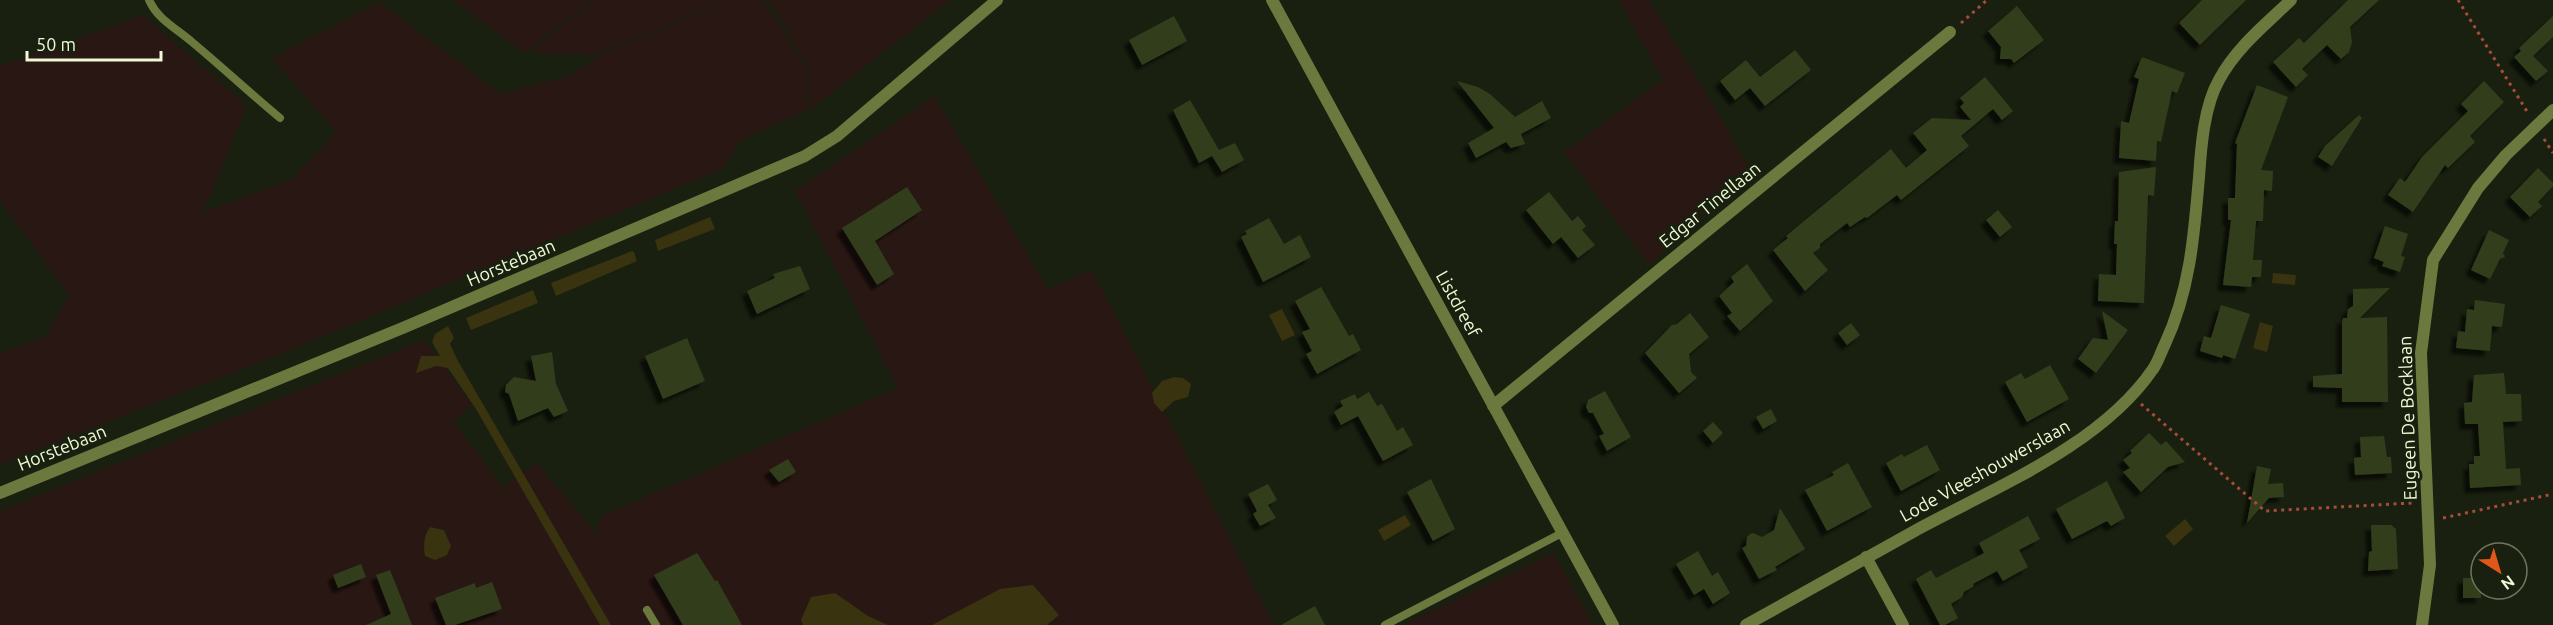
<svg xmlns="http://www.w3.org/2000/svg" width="2553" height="625" viewBox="0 0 2553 625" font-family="Ubuntu,sans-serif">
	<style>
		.green { fill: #291713 }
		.water { fill: #39330f }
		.building { fill: #313e1d; filter: url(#shadow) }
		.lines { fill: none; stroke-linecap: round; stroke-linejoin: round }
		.path { stroke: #a64c3b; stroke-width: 3; stroke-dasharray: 3 4.5; stroke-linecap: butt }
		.service { stroke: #6b793f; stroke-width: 8 }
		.minor { stroke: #6b793f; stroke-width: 12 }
		.tertiary { stroke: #6b793f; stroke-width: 12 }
		.labels { text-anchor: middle; stroke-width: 6; stroke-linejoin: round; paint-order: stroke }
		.street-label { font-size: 18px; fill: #edfad3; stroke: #19200f }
	</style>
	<defs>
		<filter id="shadow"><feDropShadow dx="-5.5" dy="5.5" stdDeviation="1.5" flood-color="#0009"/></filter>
	</defs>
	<rect width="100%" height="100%" fill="#19200f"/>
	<path class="green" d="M453,0H592L524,53Z
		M595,0H726L594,55L529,52Z
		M728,0H764L805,66L808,110L741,140L722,169L276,356L0,464V353L47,336L69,295L0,201V66L143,15L247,106L203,212L291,180L336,132L272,58L379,2L501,94L568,76L604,53Z
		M769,0H950L810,110L806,63Z
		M1619,0H1649L1721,118L1750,171L1649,264L1564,152L1663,80Z
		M934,96L1048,289L1092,270L1274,625H0V511L424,340L472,404L454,422L511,499L504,486L537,463L596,533L601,516L898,388L795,191Z
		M1554,553L1593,625H1402Z"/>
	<path class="water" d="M710,217L715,229L658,251L655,240Z
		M632,251L634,252L637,261L556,296L551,283Z
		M2273,273L2296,275L2295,285L2272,283Z
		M533,290L538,303L471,330L466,318Z
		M1282,309L1295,335L1282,341L1269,315Z
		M2260,322L2273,326L2267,352L2253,348Z
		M448,326L454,338L450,344L458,361L611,625H600L476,409L448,368L436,366L416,373L421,356H440L432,342L435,334Z
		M1174,377L1183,378L1191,384L1188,397L1174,401L1162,412L1154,403L1152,393L1162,381Z
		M1405,515L1411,525L1384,541L1378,530Z
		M2185,519L2193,529L2174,546L2165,536Z
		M430,527L444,530L451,546L447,555L435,560L425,556C423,546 424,535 430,527Z
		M1033,585L1059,615L1047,625H932L1000,589Z
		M835,593L868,616L888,625H803L801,620L811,597Z"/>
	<path class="building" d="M2202,0H2246L2200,45L2179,23Z
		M2348,0H2379L2350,27L2352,42L2349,52L2341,59L2327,45L2302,69L2308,75L2296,87L2273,62L2299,38L2304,43Z
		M2017,6L2044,40L2014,63L2011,59H2000L2001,47L1988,31Z
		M1174,16L1187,41L1142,65L1129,40Z
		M2553,16V37L2533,56L2548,71L2536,81L2514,57L2521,51L2519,48Z
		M1795,50L1811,70L1765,106L1750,88L1735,100L1720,81L1746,60L1760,77Z
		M2142,57L2185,73L2177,93L2172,91L2161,142L2157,141L2156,161L2119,158L2121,121L2129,123L2139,79L2134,77Z
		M1985,77L2013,111L2002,120L1993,109L1961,136L1969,146L1901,200L1897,195L1867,218L1865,217L1850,227L1847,223L1820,244V248L1813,253L1828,270L1805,291L1773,250L1788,238L1786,236L1891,149L1906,168L1927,150L1913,133L1932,118L1971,120L1960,107L1964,103L1960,98Z
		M1457,81L1478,87L1490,94L1515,117L1542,101L1551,118L1521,134L1525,144L1511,148L1506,142L1476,158L1468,143L1494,128Z
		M2484,81L2504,102L2470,136L2475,142L2448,168L2445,165L2413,212L2388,195L2400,178L2405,182L2422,157L2468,111L2461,104Z
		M2257,85L2288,97L2261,170L2273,171L2272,191L2264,190L2263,221H2256L2253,260H2262L2261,277H2252L2251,287L2223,285L2231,220H2228V198H2235L2237,144L2235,143Z
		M1190,100L1219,150L1235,143L1244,160L1222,172L1212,156L1199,163L1173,110Z
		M2359,115L2362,118L2332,166L2318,157L2325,146Z
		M2156,167L2154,196L2148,195L2144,303L2098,301L2099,274L2116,275L2117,244H2114L2115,221H2118L2119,172Z
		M2538,168L2553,183V186L2538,202L2542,206L2530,217L2510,197Z
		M907,187L922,210L875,241L894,274L877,285L842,228Z
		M1549,192L1572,221L1578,216L1586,226L1582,230L1595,245L1578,258L1561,237L1553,244L1526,210Z
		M1998,210L2012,227L2000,237L1986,220Z
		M1269,218L1284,244L1300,235L1311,257L1263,282L1241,237L1247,234L1245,231Z
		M2385,226L2408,234L2401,256L2405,257L2400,272L2382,266L2384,262L2374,258Z
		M2489,230L2509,240L2503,253L2505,257L2500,259L2490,279L2471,270Z
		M1747,264L1773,301L1740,331L1727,316L1732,313L1719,296L1734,282L1731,277Z
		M800,266L810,289L757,314L747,291L775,278L773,274Z
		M1321,287L1349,336L1353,334L1361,350L1317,374L1306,354L1312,351L1302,332L1310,329L1295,301Z
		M2390,288L2360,318L2387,317L2388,402H2342V388L2313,387V376L2342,374V323L2343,318H2347L2348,309L2353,306V289Z
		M2475,300L2505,304L2502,327L2492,326L2490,351L2456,348L2458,331L2465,332L2467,309L2474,310Z
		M2221,305L2250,314L2235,359L2223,355L2222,358L2200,351L2204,336L2211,338Z
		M2102,311L2128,330L2096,373L2078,359L2093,338L2108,340Z
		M1690,313L1709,337L1689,354L1691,372L1697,378L1679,393L1645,353L1672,325L1677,324Z
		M1851,323L1860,335L1847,345L1838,333Z
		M687,338L705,381L663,399L645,356Z
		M552,352L556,384L568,411L554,417L548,408L518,421L509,394L505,392L506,385L514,377L536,381L531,356Z
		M2050,365L2069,399L2027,422L2005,382L2021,373L2025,379Z
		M2504,373L2506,394H2521L2522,421L2503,422L2506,469L2520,468L2521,485L2470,488L2469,464H2474V456H2480L2478,424H2465L2464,403L2472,402L2474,375Z
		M1605,391L1631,437L1607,451L1599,436L1604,434L1593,413H1589L1586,407L1588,400Z
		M1369,392L1377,406L1382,404L1397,431L1403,427L1413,445L1383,461L1358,416L1341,425L1334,412L1343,406L1340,401L1355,394L1357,399Z
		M1771,409L1777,421L1763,429L1756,417Z
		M1713,422L1723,433L1713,443L1703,431Z
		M2149,433L2161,445L2166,441L2185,462L2168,467L2141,492L2123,472L2130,468L2123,460L2132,453L2130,451Z
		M2384,436L2387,457H2391L2392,473L2355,475L2354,458L2361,457L2360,437Z
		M1927,445L1940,470L1901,491L1886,463L1902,454L1904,457Z
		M788,459L796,472L779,482L769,470Z
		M1848,463L1872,507L1827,531L1805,490L1834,475L1832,472Z
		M2257,466L2271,469L2268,484L2283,483L2284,497L2269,498L2247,523Z
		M1431,479L1455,529L1433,541L1407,492Z
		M2107,481L2125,518L2111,526L2107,521L2072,539L2056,509Z
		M1268,484L1277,500L1268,505L1276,518L1260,526L1253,514L1257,511L1248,494Z
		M1780,508L1805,549L1775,567L1777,570L1759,579L1742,548L1746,546L1747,537L1750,534L1753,533L1762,537L1774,530Z
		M2028,516L2040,539L2019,550L2028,567L2003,581L1997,571L1973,584L1974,586L1964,592L1962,597L1951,604L1958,618L1945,625H1940L1916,579L1931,570L1936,578L1984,553L1979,543Z
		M2371,525H2391L2396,529L2398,569L2368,571L2369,552L2372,551Z
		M1698,551L1712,576L1718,572L1730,593L1713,604L1704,589L1694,595L1676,564Z
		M697,553L715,581L717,580L742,625H683L654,575Z
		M361,564L366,577L338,588L333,575Z
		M390,570L412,625H366L391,614L376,575Z
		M2463,578H2481V598H2463Z
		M492,582L502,609L455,625H446L435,598L475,583L476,588Z
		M1315,606L1325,625H1281Z"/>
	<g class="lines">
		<path class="path" d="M2458,0L2528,113
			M1961,23L1987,0
			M2544,139L2553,153
			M2141,404L2265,511L2412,503
			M2443,518L2553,494"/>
		<path class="service" d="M149,0C158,20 176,28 192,42C222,67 250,93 280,118
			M647,610L656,625
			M1385,625L1562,533"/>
		<path class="minor" d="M1272,0L1613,625
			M1493,406L1950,32
			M1866,557L1903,625
			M1746,625C1804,593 1862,560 1920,528C1998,486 2102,444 2153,369C2158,362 2161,352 2165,344C2190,290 2194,236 2199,177C2201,147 2204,106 2219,80C2236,48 2265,25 2291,0
			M2422,625L2430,565L2421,353L2433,260L2478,188L2506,155L2553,110"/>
		<path class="tertiary" d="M0,493L405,327L805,156L837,136L997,0"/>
	</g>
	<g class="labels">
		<g class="street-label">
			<text transform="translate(1710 205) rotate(-39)" y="6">Edgar Tinellaan</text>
			<text transform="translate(511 263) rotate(-23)" y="6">Horstebaan</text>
			<text transform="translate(1458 304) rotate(61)" y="6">Listdreef</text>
			<text transform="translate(2408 418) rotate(-92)" y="6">Eugeen De Bocklaan</text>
			<text transform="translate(62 448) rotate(-22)" y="6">Horstebaan</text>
			<text transform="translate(1985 471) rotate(-29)" y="6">Lode Vleeshouwerslaan</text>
		</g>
	</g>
	<g transform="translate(2499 571) rotate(143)"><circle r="28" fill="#19200f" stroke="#6e775d" stroke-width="1.5"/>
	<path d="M0-4.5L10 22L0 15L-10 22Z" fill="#e05819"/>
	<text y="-9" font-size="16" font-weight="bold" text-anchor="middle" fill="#edfad3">N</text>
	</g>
	<path d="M27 51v9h134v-9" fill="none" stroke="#edfad3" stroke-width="3"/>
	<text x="36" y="51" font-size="18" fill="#edfad3" stroke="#19200f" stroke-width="4.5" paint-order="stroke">50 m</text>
</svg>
